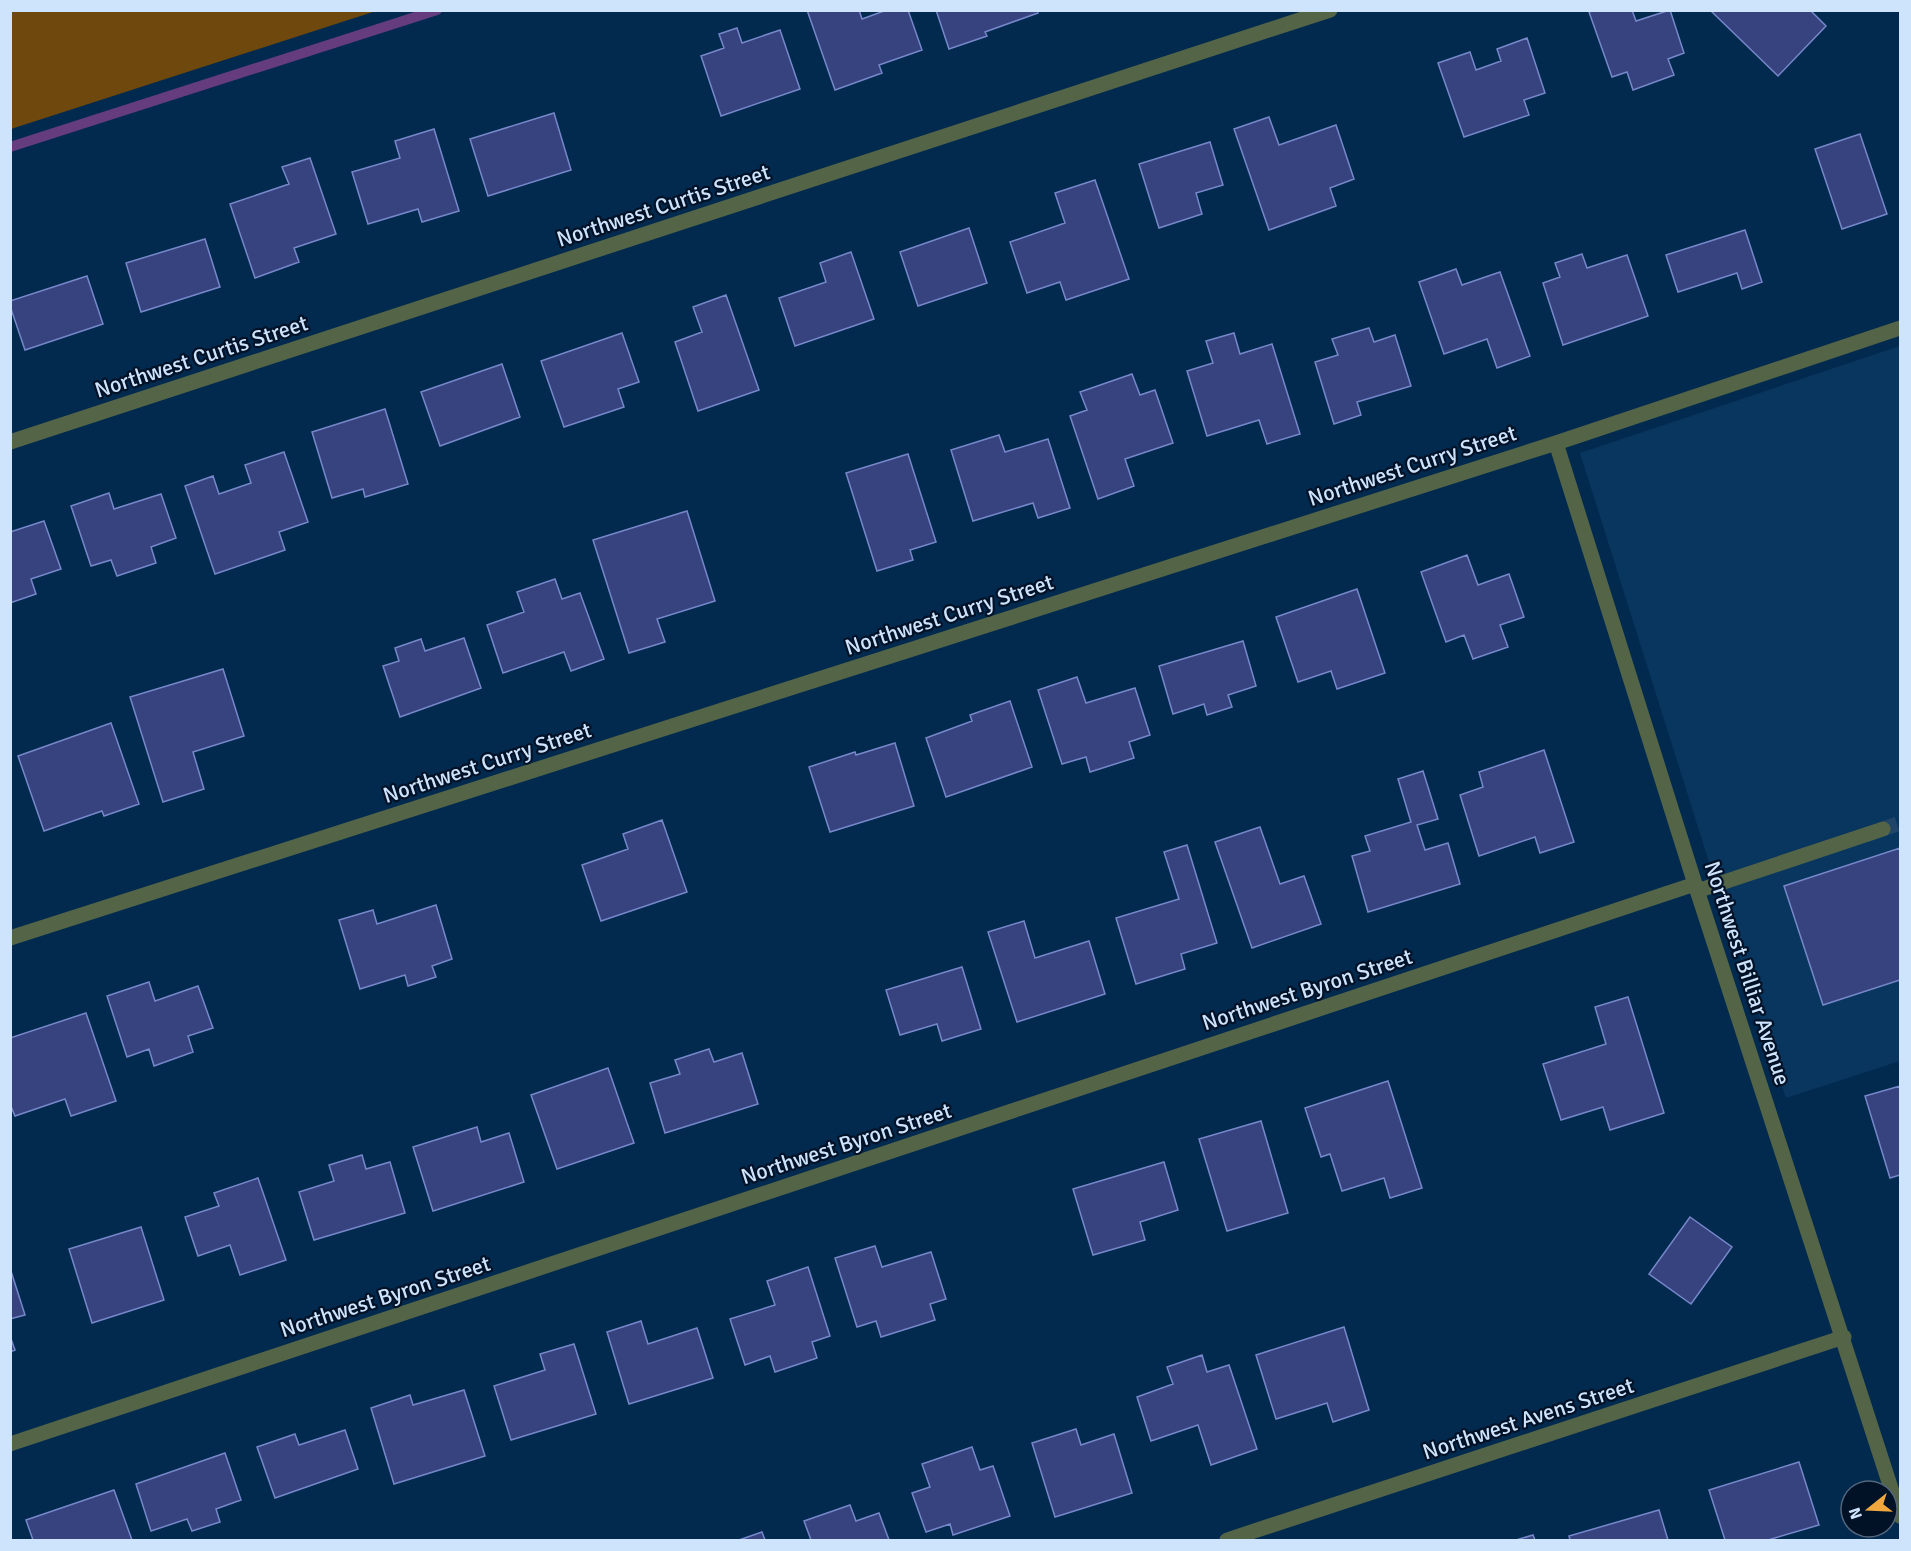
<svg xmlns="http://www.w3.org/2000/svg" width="1911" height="1551" viewBox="0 0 1911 1551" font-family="Signika,sans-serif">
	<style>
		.built { fill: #09365f }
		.green { fill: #6e480d }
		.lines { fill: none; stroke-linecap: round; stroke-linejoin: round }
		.stream { stroke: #653c7d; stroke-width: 10 }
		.building { fill: #36437f; stroke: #7788ca; stroke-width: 1.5 }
		.minor-tunnel { stroke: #214669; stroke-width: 15; stroke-dasharray: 15 8; stroke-linecap: butt }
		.minor { stroke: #546547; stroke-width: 15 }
		.labels { text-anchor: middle; stroke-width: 4.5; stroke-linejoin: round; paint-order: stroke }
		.street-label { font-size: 22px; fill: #cee3fc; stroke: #011227 }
	</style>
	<rect width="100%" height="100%" fill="#022a4f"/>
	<path class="built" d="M1900,346V1061L1786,1098L1714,878L1580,453Z"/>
	<path class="green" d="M11,10H376V11L11,129Z"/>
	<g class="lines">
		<path class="stream" d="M10,147L437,10"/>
	</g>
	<path class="building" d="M807,10H859L862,19L884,11L908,10L922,50L879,65L882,73L835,90Z
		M936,10H1037L1038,13L985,32L987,36L949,49Z
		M1595,10H1632L1636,21L1670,10L1684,53L1668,59L1674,75L1633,90L1627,72L1612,77L1589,12Z
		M1710,10H1810L1826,26L1778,76Z
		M737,28L742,43L780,30L800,89L721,116L701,56L724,48L719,34Z
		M1527,38L1545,93L1524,100L1529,115L1464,137L1438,63L1470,52L1476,70L1501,61L1497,49Z
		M554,113L571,170L488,196L470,139Z
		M1269,117L1279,145L1336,125L1354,179L1330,188L1336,206L1269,230L1234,129Z
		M434,129L459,211L422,222L418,209L368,224L352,172L400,158L395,141Z
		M1860,134L1887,214L1842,229L1815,149Z
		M1210,142L1223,185L1196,193L1202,214L1159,228L1139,164Z
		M310,158L336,234L294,248L299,262L255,278L230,204L289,184L282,167Z
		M1095,180L1129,279L1066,300L1060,282L1027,293L1010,242L1065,223L1055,193Z
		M969,228L987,283L918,306L900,252Z
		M1745,230L1762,282L1742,289L1737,273L1678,292L1666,255Z
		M205,239L220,287L141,312L126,263Z
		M851,252L874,319L795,346L779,298L826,282L820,263Z
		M1582,254L1587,268L1627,255L1648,316L1563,345L1543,283L1560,277L1555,263Z
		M1456,269L1462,285L1500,272L1530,356L1497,368L1487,339L1444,354L1419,282Z
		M87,276L103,324L25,350L10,306V301Z
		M726,295L759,390L698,411L675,342L702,332L693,307Z
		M1369,328L1374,342L1395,335L1411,386L1357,402L1361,415L1334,424L1315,362L1338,355L1332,339Z
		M622,333L639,382L618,389L624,407L564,427L541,361Z
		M1234,333L1240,354L1272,344L1300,434L1267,444L1259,420L1207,436L1187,371L1213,363L1206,341Z
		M502,364L520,417L440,446L421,392Z
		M1132,374L1140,395L1155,390L1173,443L1125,459L1134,486L1098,499L1070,416L1087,410L1080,392Z
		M385,409L408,484L365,497L363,489L332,498L312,432Z
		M999,435L1005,452L1048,439L1070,508L1038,518L1033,503L973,521L951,450Z
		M284,452L308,522L279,532L285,550L215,574L185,486L213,476L219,494L251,483L245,465Z
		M908,454L936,542L910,550L913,560L877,571L846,473Z
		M109,493L114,509L161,494L176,538L151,547L156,563L117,576L111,560L91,566L71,506Z
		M687,511L715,601L657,619L665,642L629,653L593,540Z
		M44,521L61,569L31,579L36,594L10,603V532Z
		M1467,555L1478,585L1509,574L1524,617L1500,625L1508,647L1473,659L1464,635L1446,642L1421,572Z
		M555,579L562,599L580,593L604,659L571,671L564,652L503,673L487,625L524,612L517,592Z
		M1357,589L1385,673L1337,689L1331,671L1298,682L1276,617Z
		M464,638L481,688L400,717L383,666L399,661L395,648L421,639L425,651Z
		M1243,641L1256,686L1228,695L1232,707L1207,715L1204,704L1173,714L1159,666Z
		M223,669L244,736L193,752L204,789L163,802L130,697Z
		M1077,677L1086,703L1135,688L1150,735L1129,742L1134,758L1090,772L1086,757L1062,764L1038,690Z
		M1010,701L1032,767L946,797L926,738L972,721L970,715Z
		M111,723L139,804L104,816L102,811L44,831L18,756Z
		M895,743L914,806L830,832L809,767L855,752L856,755Z
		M1544,750L1574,842L1540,853L1535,837L1479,856L1460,795L1483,787L1479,772Z
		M1423,771L1438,819L1417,825L1425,850L1448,843L1460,884L1368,912L1352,856L1370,851L1365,836L1411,822L1398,779Z
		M662,820L687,892L601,921L582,865L628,849L623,834Z
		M1260,827L1280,884L1304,876L1321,924L1252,948L1215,842Z
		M1187,845L1217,943L1181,954L1185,969L1136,984L1116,918L1179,899L1164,852Z
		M1900,848V980L1823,1005L1784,886Z
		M436,905L452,959L432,966L436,977L408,986L405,975L360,989L339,920L373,910L377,924Z
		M1024,921L1035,958L1089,941L1105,994L1017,1022L988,932Z
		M962,967L981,1029L942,1041L937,1024L900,1035L886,990Z
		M149,982L155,1001L198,986L213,1028L188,1036L193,1052L154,1066L149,1049L127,1057L107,996Z
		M1628,997L1664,1113L1610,1130L1603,1107L1561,1120L1543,1064L1606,1044L1595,1007Z
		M86,1013L116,1101L71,1116L65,1099L15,1116L10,1104V1038Z
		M709,1049L714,1062L742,1053L758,1104L665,1133L650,1083L680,1074L675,1060Z
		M608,1068L634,1143L557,1169L531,1095Z
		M1388,1081L1422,1188L1390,1198L1384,1178L1342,1191L1330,1154L1321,1157L1305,1108Z
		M1900,1086V1175L1890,1178L1865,1096Z
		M1261,1121L1288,1213L1227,1231L1199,1139Z
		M477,1127L481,1142L509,1133L524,1182L433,1211L413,1147Z
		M362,1155L366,1169L390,1162L405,1213L314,1240L299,1192L334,1181L329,1165Z
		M1164,1162L1178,1210L1140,1222L1145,1240L1093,1255L1073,1189Z
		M258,1178L286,1260L240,1275L230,1245L198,1256L185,1217L219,1206L214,1193Z
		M1690,1217L1732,1247L1691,1304L1649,1274Z
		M141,1227L164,1300L92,1323L69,1249Z
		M875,1246L882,1267L931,1252L946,1299L930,1304L935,1320L881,1337L876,1321L857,1327L835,1258Z
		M808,1267L830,1336L812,1342L817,1358L775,1372L770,1356L745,1365L730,1319L775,1305L767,1281Z
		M10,1268L25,1315L10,1319Z
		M641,1321L648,1344L697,1328L713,1378L629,1404L607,1332Z
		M1344,1327L1369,1410L1333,1422L1327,1403L1276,1419L1256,1355Z
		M10,1336L15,1350L10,1352Z
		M574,1344L596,1414L511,1440L494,1386L545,1370L540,1354Z
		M1202,1355L1207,1372L1229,1365L1257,1449L1211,1465L1198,1425L1151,1441L1137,1397L1173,1384L1167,1367Z
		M464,1390L485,1456L394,1484L371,1408L410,1395L413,1405Z
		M1076,1429L1081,1445L1114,1434L1132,1493L1055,1517L1032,1443Z
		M345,1430L358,1469L275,1498L257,1447L295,1434L299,1445Z
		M972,1447L980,1470L993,1466L1010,1516L953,1535L950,1524L926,1532L912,1493L930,1487L922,1464Z
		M225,1453L241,1500L216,1509L220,1522L192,1531L187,1519L151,1531L136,1484Z
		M1799,1462L1819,1525L1768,1540H1725L1709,1490Z
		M114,1490L132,1540H33L26,1520Z
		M850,1505L856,1521L879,1513L889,1540H811L804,1521Z
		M1659,1510L1668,1540H1570L1569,1536Z
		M762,1532L765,1540H739Z
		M1533,1535L1535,1540H1516Z"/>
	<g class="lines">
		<path class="minor-tunnel" d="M1883,829L1900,823"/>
		<path class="minor" d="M10,442L1330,10
			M1556,443L1695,884L1900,1516
			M1697,891L1883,829
			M10,938L1556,443L1900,328
			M10,1444L1695,884
			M1227,1540L1844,1337"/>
	</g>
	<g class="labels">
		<g class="street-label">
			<text transform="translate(663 205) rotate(-18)" y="8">Northwest Curtis Street</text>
			<text transform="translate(201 356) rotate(-18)" y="8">Northwest Curtis Street</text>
			<text transform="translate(1412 465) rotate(-18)" y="8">Northwest Curry Street</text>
			<text transform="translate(949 614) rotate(-18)" y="8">Northwest Curry Street</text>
			<text transform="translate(487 762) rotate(-18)" y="8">Northwest Curry Street</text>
			<text transform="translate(1748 973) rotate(72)" y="8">Northwest Billiar Avenue</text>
			<text transform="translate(1307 989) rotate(-18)" y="8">Northwest Byron Street</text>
			<text transform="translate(846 1143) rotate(-18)" y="8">Northwest Byron Street</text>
			<text transform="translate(385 1296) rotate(-18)" y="8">Northwest Byron Street</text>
			<text transform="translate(1528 1418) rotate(-18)" y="8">Northwest Avens Street</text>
		</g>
	</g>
	<rect width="1911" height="1551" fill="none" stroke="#cee3fc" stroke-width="24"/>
	<g transform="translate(1869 1509) rotate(252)"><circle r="28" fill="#011227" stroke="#53667c" stroke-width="1.5"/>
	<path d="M0-4.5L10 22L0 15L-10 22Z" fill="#efa73e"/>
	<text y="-9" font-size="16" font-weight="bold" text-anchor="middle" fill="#cee3fc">N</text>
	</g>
</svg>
